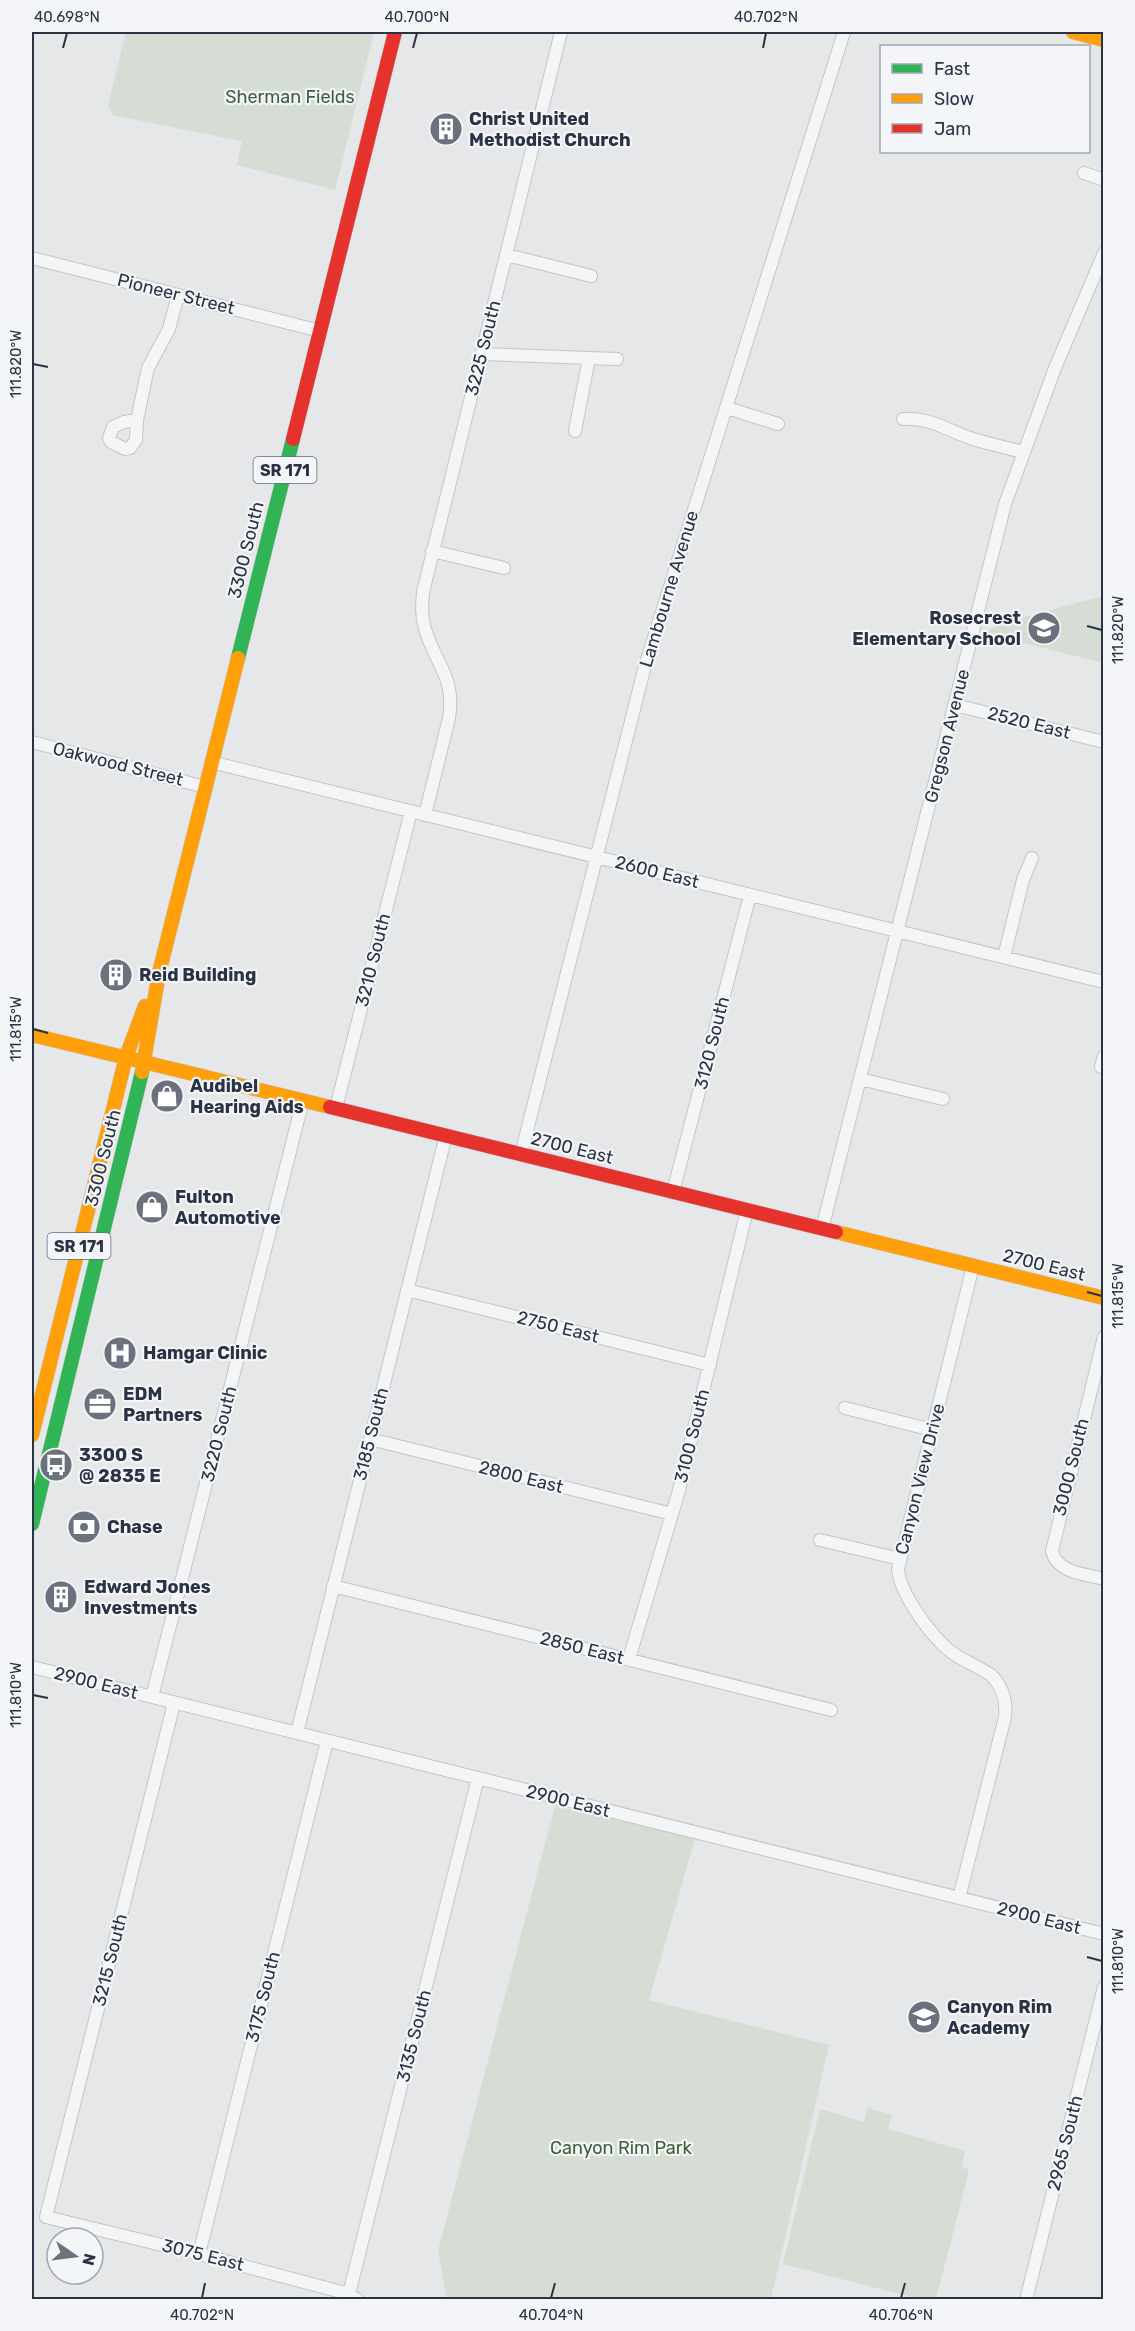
<svg xmlns="http://www.w3.org/2000/svg" width="1135" height="2331" viewBox="0 0 1135 2331" font-family="Rubik,sans-serif">
	<style>
		.green { fill: #d5ddd5 }
		.lines { fill: none; stroke-linecap: round; stroke-linejoin: round }
		.street-casing { stroke: #c3c5c7; stroke-width: 14 }
		.fast-casing { stroke: #c3c5c7; stroke-width: 15 }
		.slow-casing { stroke: #c3c5c7; stroke-width: 15 }
		.jam-casing { stroke: #c3c5c7; stroke-width: 15 }
		.street { stroke: #f4f5f6; stroke-width: 12 }
		.fast { stroke: #30b455; stroke-width: 14 }
		.slow { stroke: #ff9f0a; stroke-width: 14 }
		.jam { stroke: #e5322d; stroke-width: 14 }
		.ticks { fill: none; stroke: #2a3344; stroke-width: 2 }
		.labels { text-anchor: middle; stroke-width: 4.5; stroke-linejoin: round; paint-order: stroke }
		.shield { fill: #f3f5f8; stroke: #666d7a; stroke-width: 1.5 }
		.shield-label { font-size: 16px; font-weight: bold; fill: #2a3344 }
		.park-label { font-size: 18px; fill: #3d6037; stroke: #f3f5f8 }
		.poi-label { font-size: 18px; font-weight: bold; fill: #2a3344; stroke: #f3f5f8; text-anchor: start }
		.street-label { font-size: 18px; fill: #2a3344; stroke: #f3f5f8 }
		.neatline { fill: none; stroke: #2a3344; stroke-width: 2 }
		.ticks-label { font-size: 15px; text-anchor: middle; fill: #2a3344 }
	</style>
	<rect width="100%" height="100%" fill="#e5e7e9"/>
	<path class="green" d="M126,32H374L335,190L237,165L242,141L113,115L108,105Z
		M1103,596V663L985,633L986,629L989,630L1003,623Z
		M555,1806L695,1838L649,2000L829,2045L771,2299H447L438,2251Z
		M868,2108L892,2115L888,2129L965,2151L961,2168L968,2169V2175L936,2299H919L783,2264L820,2109L864,2122Z"/>
	<g class="lines">
		<defs>
			<path id="street" d="M1084,173L1104,180
				M507,255L591,276
				M32,258L320,331
				M481,354L617,359
				M727,408L778,424
				M903,419C930,417 949,431 973,439C990,444 1007,448 1023,452
				M137,420L124,422L113,427L109,438L111,442L125,449L130,448L136,440L137,420L148,368L169,329L178,295
				M575,431L589,358
				M432,551L504,568
				M955,705L1104,742
				M32,742L205,787
				M211,762L1104,982
				M425,815L449,718C456,678 435,663 425,629C421,616 422,604 423,592L561,32
				M1004,957L1023,880L1032,858
				M1101,1067L1104,1056
				M860,1079L943,1099
				M336,1108L411,811
				M521,1154L645,666L844,32
				M673,1192L750,895
				M822,1229L1005,504L1055,368L1104,253
				M407,1290L710,1365
				M1104,1337L1052,1551C1057,1573 1085,1574 1104,1579
				M845,1408L932,1430
				M370,1439L672,1514
				M820,1540L900,1559
				M333,1586L831,1710
				M629,1659L678,1494L747,1210
				M32,1667L1104,1934
				M152,1697L303,1100
				M174,1703L46,2217L199,2254L349,2294L358,2300
				M297,1733L446,1135
				M959,1898L1005,1717C1007,1700 1003,1687 991,1675C979,1667 966,1662 954,1654C934,1640 900,1595 898,1569L973,1266
				M199,2254L327,1741
				M349,2294L478,1778
				M1026,2300L1104,1987"/>
			<path id="fast" d="M238,658L293,439
				M32,1524L142,1072"/>
			<path id="slow" d="M1073,32L1104,40
				M32,1035L330,1107
				M142,1072L159,973L238,658
				M836,1232L1104,1298
				M32,1435L126,1057L145,1006"/>
			<path id="jam" d="M293,439L395,32
				M330,1107L836,1232"/>
		</defs>
		<use href="#street" class="street-casing"/>
		<use href="#fast" class="fast-casing"/>
		<use href="#slow" class="slow-casing"/>
		<use href="#jam" class="jam-casing"/>
		<use href="#street" class="street"/>
		<use href="#fast" class="fast"/>
		<use href="#slow" class="slow"/>
		<use href="#jam" class="jam"/>
	</g>
	<path class="ticks" d="M63,48L67,33M413,48L417,33M763,48L766,33M33,364L48,367M1087,626L1102,630M33,1029L48,1033M1087,1292L1102,1296M33,1695L48,1698M1087,1957L1102,1961M202,2298L205,2283M551,2298L555,2283M901,2298L905,2283"/>
	<defs>
		<symbol id="building-disc" viewBox="-11 -11 22 22"><circle r="9.5" fill="#6b727e" stroke="#f3f5f8"/><path d="M-4-6H4V6H1V3H-1V6H-4ZM-2.5-4.3h1.7v1.8h-1.7ZM.8-4.3h1.7v1.8H.8ZM-2.5-1h1.7V.8h-1.7ZM.8-1h1.7V.8H.8Z" fill="#fff"/></symbol>
		<symbol id="school-disc" viewBox="-11 -11 22 22"><circle r="9.5" fill="#6b727e" stroke="#f3f5f8"/><path d="M0-5L7-2L0 1L-7-2ZM-4 1L0 2.5L4 1V4Q0 6-4 4Z" fill="#fff"/></symbol>
		<symbol id="shop-disc" viewBox="-11 -11 22 22"><circle r="9.5" fill="#6b727e" stroke="#f3f5f8"/><path d="M-5-2.5h2.3a2.7 3.5 0 0 1 5.4 0H5L5.5 6h-11ZM-1.5-2.5h3a1.5 2.3 0 0 0-3 0Z" fill="#fff"/></symbol>
		<symbol id="hospital-disc" viewBox="-11 -11 22 22"><circle r="9.5" fill="#6b727e" stroke="#f3f5f8"/><path d="M-5-5h3v3.5h4V-5h3V5h-3V1.5h-4V5h-3Z" fill="#fff"/></symbol>
		<symbol id="office-disc" viewBox="-11 -11 22 22"><circle r="9.5" fill="#6b727e" stroke="#f3f5f8"/><path d="M-6-3h4V-5.5h4V-3h4V5H-6ZM-1-4.5V-3h2v-1.5ZM-6 0V1H6V0Z" fill="#fff"/></symbol>
		<symbol id="bus-disc" viewBox="-11 -11 22 22"><circle r="9.5" fill="#6b727e" stroke="#f3f5f8"/><path d="M-5-6H5V4H4V6H2V4H-2V6H-4V4H-5ZM-3.5-4V0h7V-4ZM-3.5 1.2v1.5H-2V1.2ZM2 1.2v1.5H3.5V1.2Z" fill="#fff"/></symbol>
		<symbol id="bank-disc" viewBox="-11 -11 22 22"><circle r="9.5" fill="#6b727e" stroke="#f3f5f8"/><path d="M-6-4H6V4H-6ZM0-2.3a2.3 2.3 0 1 0 0 4.6a2.3 2.3 0 1 0 0-4.6Z" fill="#fff"/></symbol>
	</defs>
	<g fill-rule="evenodd">
		<use href="#building-disc" x="427" y="110" width="38" height="38"/>
		<use href="#school-disc" x="1025" y="609" width="38" height="38"/>
		<use href="#building-disc" x="97" y="956" width="38" height="38"/>
		<use href="#shop-disc" x="148" y="1077" width="38" height="38"/>
		<use href="#shop-disc" x="133" y="1188" width="38" height="38"/>
		<use href="#hospital-disc" x="101" y="1334" width="38" height="38"/>
		<use href="#office-disc" x="81" y="1385" width="38" height="38"/>
		<use href="#bus-disc" x="37" y="1446" width="38" height="38"/>
		<use href="#bank-disc" x="65" y="1508" width="38" height="38"/>
		<use href="#building-disc" x="42" y="1578" width="38" height="38"/>
		<use href="#school-disc" x="905" y="1998" width="38" height="38"/>
	</g>
	<g class="labels">
		<g class="shield">
			<rect x="253.5" y="457" width="63" height="26" rx="4.5"/>
			<rect x="47.5" y="1233" width="63" height="26" rx="4.5"/>
		</g>
		<g class="shield-label">
			<text x="285" y="476">SR 171</text>
			<text x="79" y="1252">SR 171</text>
		</g>
		<g class="park-label">
			<text x="290" y="103">Sherman Fields</text>
			<text x="621" y="2154">Canyon Rim Park</text>
		</g>
		<g class="poi-label">
			<text x="469" y="125">Christ United<tspan x="469" dy="21">Methodist Church</tspan></text>
			<text x="1021" y="624" text-anchor="end">Rosecrest<tspan x="1021" dy="21">Elementary School</tspan></text>
			<text x="139" y="981">Reid Building</text>
			<text x="190" y="1092">Audibel<tspan x="190" dy="21">Hearing Aids</tspan></text>
			<text x="175" y="1203">Fulton<tspan x="175" dy="21">Automotive</tspan></text>
			<text x="143" y="1359">Hamgar Clinic</text>
			<text x="123" y="1400">EDM<tspan x="123" dy="21">Partners</tspan></text>
			<text x="79" y="1461">3300 S<tspan x="79" dy="21">@ 2835 E</tspan></text>
			<text x="107" y="1533">Chase</text>
			<text x="84" y="1593">Edward Jones<tspan x="84" dy="21">Investments</tspan></text>
			<text x="947" y="2013">Canyon Rim<tspan x="947" dy="21">Academy</tspan></text>
		</g>
		<g class="street-label">
			<text transform="translate(176 294) rotate(14)" y="6">Pioneer Street</text>
			<text transform="translate(483 348) rotate(-76)" y="6">3225 South</text>
			<text transform="translate(246 550) rotate(-76)" y="6">3300 South</text>
			<text transform="translate(669 589) rotate(-73)" y="6">Lambourne Avenue</text>
			<text transform="translate(1029 723) rotate(14)" y="6">2520 East</text>
			<text transform="translate(947 736) rotate(-76)" y="6">Gregson Avenue</text>
			<text transform="translate(118 764) rotate(14)" y="6">Oakwood Street</text>
			<text transform="translate(657 872) rotate(14)" y="6">2600 East</text>
			<text transform="translate(373 960) rotate(-76)" y="6">3210 South</text>
			<text transform="translate(712 1043) rotate(-76)" y="6">3120 South</text>
			<text transform="translate(572 1148) rotate(14)" y="6">2700 East</text>
			<text transform="translate(103 1158) rotate(-76)" y="6">3300 South</text>
			<text transform="translate(1044 1265) rotate(14)" y="6">2700 East</text>
			<text transform="translate(558 1327) rotate(14)" y="6">2750 East</text>
			<text transform="translate(219 1434) rotate(-76)" y="6">3220 South</text>
			<text transform="translate(371 1434) rotate(-76)" y="6">3185 South</text>
			<text transform="translate(692 1436) rotate(-76)" y="6">3100 South</text>
			<text transform="translate(1071 1467) rotate(-76)" y="6">3000 South</text>
			<text transform="translate(521 1477) rotate(14)" y="6">2800 East</text>
			<text transform="translate(920 1479) rotate(-76)" y="6">Canyon View Drive</text>
			<text transform="translate(582 1648) rotate(14)" y="6">2850 East</text>
			<text transform="translate(96 1683) rotate(14)" y="6">2900 East</text>
			<text transform="translate(568 1801) rotate(14)" y="6">2900 East</text>
			<text transform="translate(1039 1918) rotate(14)" y="6">2900 East</text>
			<text transform="translate(110 1960) rotate(-76)" y="6">3215 South</text>
			<text transform="translate(263 1997) rotate(-76)" y="6">3175 South</text>
			<text transform="translate(414 2036) rotate(-76)" y="6">3135 South</text>
			<text transform="translate(1065 2143) rotate(-76)" y="6">2965 South</text>
			<text transform="translate(203 2255) rotate(14)" y="6">3075 East</text>
		</g>
	</g>
	<rect width="1135" height="2331" fill="none" stroke="#f3f5f8" stroke-width="66"/>
	<rect x="880" y="45" width="210" height="108" fill="#f3f5f8" stroke="#a3a7b0" stroke-width="1.5"/>
	<rect x="892" y="64" width="30" height="9" fill="#30b455" stroke="#a3a7b0" stroke-width="1.5"/>
	<text x="934" y="75" font-size="18" fill="#2a3344">Fast</text>
	<rect x="892" y="94" width="30" height="9" fill="#ff9f0a" stroke="#a3a7b0" stroke-width="1.5"/>
	<text x="934" y="105" font-size="18" fill="#2a3344">Slow</text>
	<rect x="892" y="124" width="30" height="9" fill="#e5322d" stroke="#a3a7b0" stroke-width="1.5"/>
	<text x="934" y="135" font-size="18" fill="#2a3344">Jam</text>
	<g transform="translate(75 2256) rotate(104)"><circle r="28" fill="#f3f5f8" stroke="#a3a7b0" stroke-width="1.5"/>
	<path d="M0-4.5L10 22L0 15L-10 22Z" fill="#6b727e"/>
	<text y="-9" font-size="16" font-weight="bold" text-anchor="middle" fill="#2a3344">N</text>
	</g>
	<rect x="33" y="33" width="1069" height="2265" class="neatline"/>
	<g class="ticks-label">
		<text x="67" y="22">40.698°N</text>
		<text x="417" y="22">40.700°N</text>
		<text x="766" y="22">40.702°N</text>
		<text transform="translate(16 364) rotate(-90)" y="5">111.820°W</text>
		<text transform="translate(1118 630) rotate(-90)" y="5">111.820°W</text>
		<text transform="translate(16 1029) rotate(-90)" y="5">111.815°W</text>
		<text transform="translate(1118 1296) rotate(-90)" y="5">111.815°W</text>
		<text transform="translate(16 1695) rotate(-90)" y="5">111.810°W</text>
		<text transform="translate(1118 1961) rotate(-90)" y="5">111.810°W</text>
		<text x="202" y="2320">40.702°N</text>
		<text x="551" y="2320">40.704°N</text>
		<text x="901" y="2320">40.706°N</text>
	</g>
</svg>
